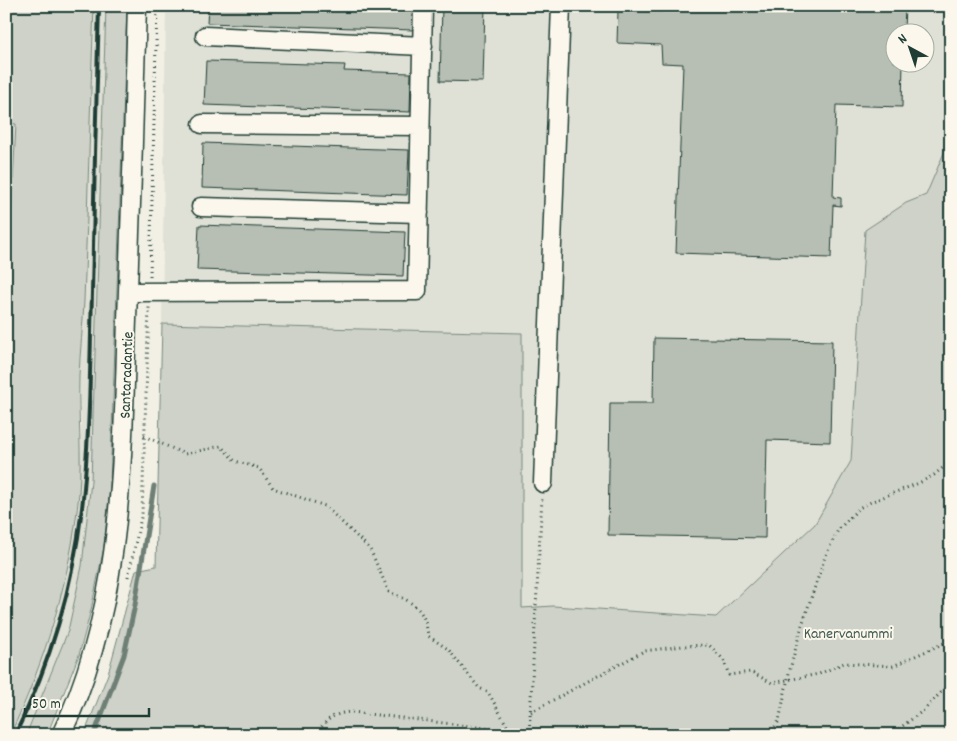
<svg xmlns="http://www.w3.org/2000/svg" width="957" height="741" viewBox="0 0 957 741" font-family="Dekko,sans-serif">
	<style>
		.built { fill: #e0e1d6; fill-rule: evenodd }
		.green { fill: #cfd2c8; stroke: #77887e }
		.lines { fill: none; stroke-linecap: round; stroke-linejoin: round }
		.stream { stroke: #6e7f75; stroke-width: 5 }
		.building { fill: #b7beb3; stroke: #1f3d34 }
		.minor-casing { stroke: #1f3d34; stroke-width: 21 }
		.path { stroke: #1f3d34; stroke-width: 3; stroke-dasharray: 1 4; stroke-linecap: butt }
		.minor { stroke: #fbf7ec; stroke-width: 18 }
		.rail { stroke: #1f3d34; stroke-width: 4 }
		.labels { text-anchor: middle; stroke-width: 4; stroke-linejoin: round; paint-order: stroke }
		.street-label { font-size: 16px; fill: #1f3d34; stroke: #fbf7ec }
		.park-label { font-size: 16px; fill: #425b52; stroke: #fbf7ec }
	</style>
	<rect width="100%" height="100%" fill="#f2f0e5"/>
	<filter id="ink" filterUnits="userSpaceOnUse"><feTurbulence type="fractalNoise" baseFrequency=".02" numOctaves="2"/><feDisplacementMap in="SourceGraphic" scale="10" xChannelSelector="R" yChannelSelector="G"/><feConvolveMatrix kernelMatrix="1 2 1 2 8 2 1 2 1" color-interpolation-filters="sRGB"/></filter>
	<g filter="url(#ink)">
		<path class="built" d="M94,6H106L91,481L82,566L68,631L29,727L26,735H10L26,700L54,623L71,549L79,492L81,427L79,377L84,301Z
			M166,6H951V122L946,148L926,195L906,203L865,230L851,461L815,524L716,617L553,606L522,608V333L162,324ZM894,32H924V62H894Z
			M6,123H26L6,380Z"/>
		<path class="green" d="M6,6H94C90,104 88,203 84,301C83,326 80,351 79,376C78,415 82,454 79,493C71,577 46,659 10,735H6V316L16,124L6,123Z
			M106,6H127L110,486L104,547L91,610L79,655L47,735H26L68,631L82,566L91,481Z
			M951,122V735H84L108,674L136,570L156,566L162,324L522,333V608L553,606L716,617L815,524L851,461L865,230L906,203L926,195L946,148Z"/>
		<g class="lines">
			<path class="stream" d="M94,735L124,655L135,605L154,486"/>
		</g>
		<path class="building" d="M208,6H414L413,30L207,23Z
			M442,6H485L483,82L440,81Z
			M662,6H905L904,32H894V62H903L902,107L836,105L833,197L841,198V206L833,205L831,258L676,253L683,64L662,63L661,45L617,43L618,11L662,12Z
			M206,61L345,65L344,71L411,73L410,112L204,105Z
			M203,143L409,150L407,195L202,188Z
			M199,225L405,232L403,276L197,270Z
			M654,338L832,341L830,442L767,440L765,538L608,535L610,403H653Z"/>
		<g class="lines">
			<defs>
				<path id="minor" d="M205,36L423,46
					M202,124L420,126
					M201,207L419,213
					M128,292L417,291L423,6
					M543,483L561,6
					M61,735C124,605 122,461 127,320C131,215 134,111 137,6"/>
			</defs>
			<use href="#minor" class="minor-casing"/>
			<path class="path" d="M150,276L157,6
				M144,436L185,454L221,446L235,461L259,468L273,488L325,506L370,549L389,592C413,602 425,608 428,636L448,649L479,688L488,692L510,731
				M128,577L142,513L149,307
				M531,712L644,651L683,646L709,645L723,659L729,675L751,672L772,683L819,674L844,663L893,666L951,640
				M316,735C326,719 334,713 352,712L510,731L523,735
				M529,735L542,498
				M769,735L779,721L789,673L802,625L825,557L838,530L859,508L873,501L919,483L934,475L951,461
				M891,735L925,709L951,682"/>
			<use href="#minor" class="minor"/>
			<path class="rail" d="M15,735C50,664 73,586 82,508C90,437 90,364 92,293C94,197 96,102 99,6"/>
		</g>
	</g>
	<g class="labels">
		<g class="street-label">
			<text transform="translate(125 375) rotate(-88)" y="6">Santaradantie</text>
		</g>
		<g class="park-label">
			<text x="848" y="638">Kanervanummi</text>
		</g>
	</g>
	<rect width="957" height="741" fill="none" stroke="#fbf7ec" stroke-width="25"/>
	<rect x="12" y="12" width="932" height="716" fill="none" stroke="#1f3d34" stroke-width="2" filter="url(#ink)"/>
	<g transform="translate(910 48) rotate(320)"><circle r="24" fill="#fbf7ec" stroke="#a3ada2"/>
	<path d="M0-4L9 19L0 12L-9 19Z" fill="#1f3d34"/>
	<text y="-8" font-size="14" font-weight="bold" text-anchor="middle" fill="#1f3d34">N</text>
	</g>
	<path d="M25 708v8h124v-8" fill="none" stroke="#1f3d34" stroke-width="2.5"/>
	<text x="32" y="708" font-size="15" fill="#1f3d34" stroke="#fbf7ec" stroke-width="4" paint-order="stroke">50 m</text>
</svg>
